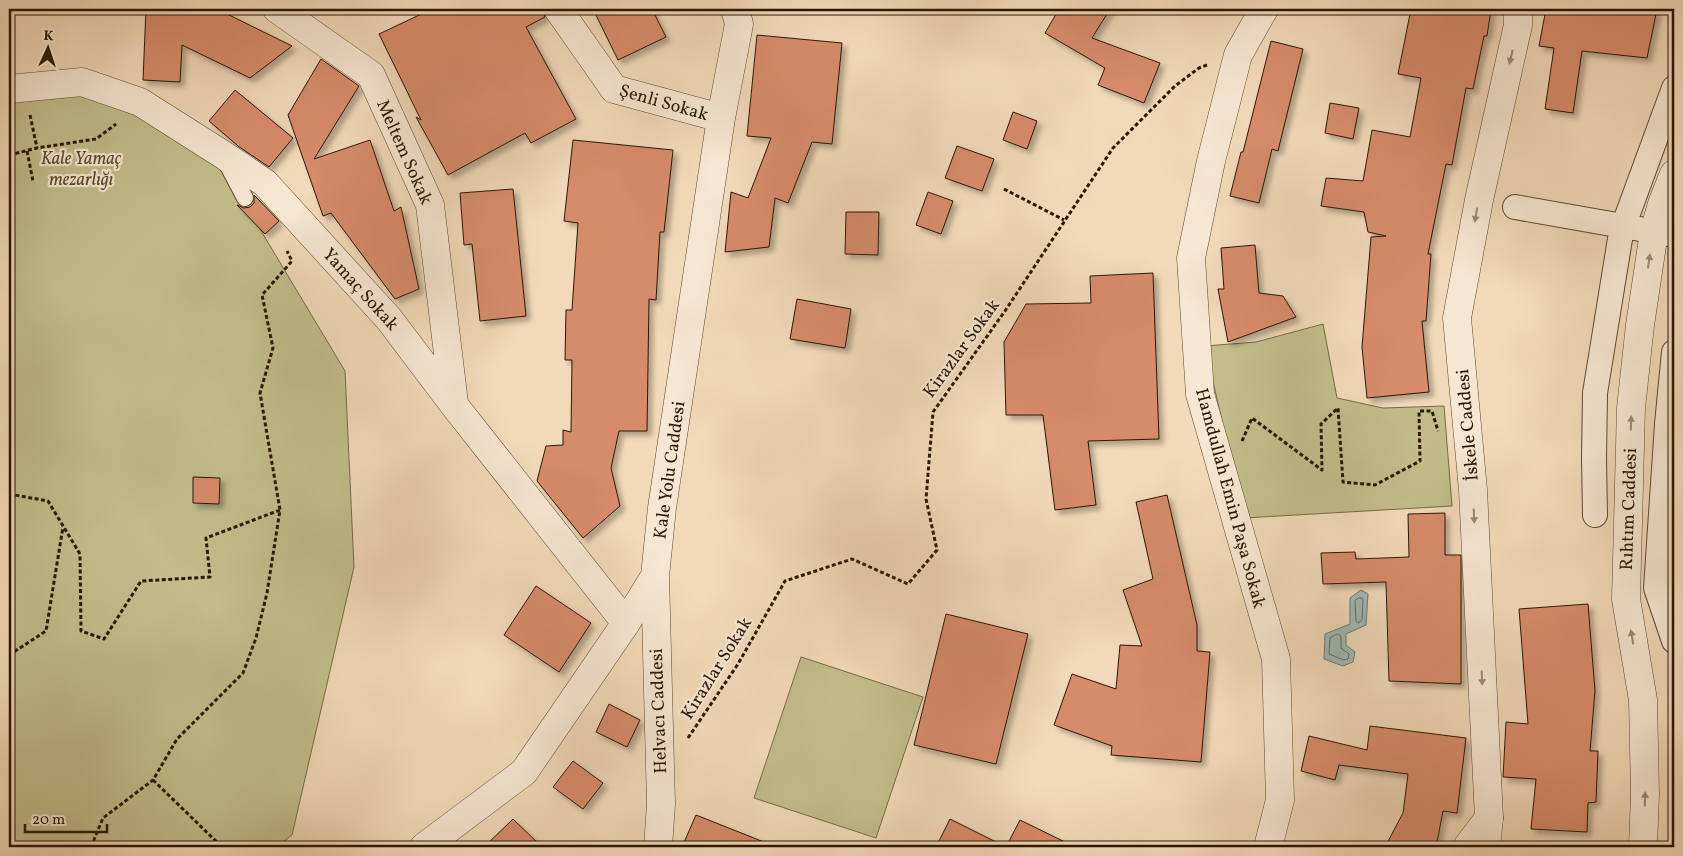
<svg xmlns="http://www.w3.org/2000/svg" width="1683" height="856" viewBox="0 0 1683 856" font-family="Vollkorn,serif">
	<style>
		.green { fill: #c2bd8a; stroke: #766a48 }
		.water { fill: #9fb8b9; stroke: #707871 }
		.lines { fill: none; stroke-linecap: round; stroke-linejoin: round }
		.shore { stroke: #64685f; stroke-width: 1 }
		.building { fill: #d68b6b; stroke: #2a1705; filter: url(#shadow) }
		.service-casing { stroke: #5c4832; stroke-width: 18 }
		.pedestrian-casing { stroke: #5c4832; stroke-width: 26 }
		.minor-casing { stroke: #5c4832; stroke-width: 29 }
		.tertiary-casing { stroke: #5c4832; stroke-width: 29 }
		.path { stroke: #2a1705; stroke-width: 3; stroke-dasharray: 4 2.5; stroke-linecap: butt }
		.service { stroke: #f7e6d2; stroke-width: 16 }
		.pedestrian { stroke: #f7e6d2; stroke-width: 24 }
		.minor { stroke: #f7e6d2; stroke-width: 28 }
		.tertiary { stroke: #f7e6d2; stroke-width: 28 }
		.oneway { fill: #9b8976 }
		.labels { text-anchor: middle; stroke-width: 4.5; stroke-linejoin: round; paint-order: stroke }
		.street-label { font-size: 18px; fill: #2a1705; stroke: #f7e6d2 }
		.park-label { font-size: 18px; font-style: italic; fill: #58492d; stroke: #f7e6d2 }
	</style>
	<defs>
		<filter id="shadow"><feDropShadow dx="4.5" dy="4.5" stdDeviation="2.5" flood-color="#0004"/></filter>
	</defs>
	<rect width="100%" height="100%" fill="#f2d9b9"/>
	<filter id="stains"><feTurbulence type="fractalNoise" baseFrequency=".004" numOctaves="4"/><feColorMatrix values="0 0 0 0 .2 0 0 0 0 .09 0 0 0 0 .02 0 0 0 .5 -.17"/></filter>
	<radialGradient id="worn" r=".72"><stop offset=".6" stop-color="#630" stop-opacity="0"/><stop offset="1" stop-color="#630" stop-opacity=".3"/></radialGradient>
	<path class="green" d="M88,88L218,159L345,371L354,567L292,835L277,847H9V102Z
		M1323,324L1337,398L1383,408L1444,406L1452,506L1244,518L1205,346L1256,342Z
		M1674,385V633L1659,587Z
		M801,657L923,697L876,838L754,798Z"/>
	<path class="water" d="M1361,590L1368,594L1366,625L1346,634V645L1355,652L1353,662L1343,666L1324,659L1325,634L1350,624V598Z"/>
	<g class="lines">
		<path class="shore" d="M1359,598H1362L1363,600L1362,620L1358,623L1356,621L1355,601Z
			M1338,634L1341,636V648L1349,654L1348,659L1344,660L1329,654L1330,638Z"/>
	</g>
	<path class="building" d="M146,9H217L292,46L250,78L182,45L180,82L143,80Z
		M432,9H543L545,17L526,27L576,119L531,143L525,133L448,175L416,117L421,120L379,34Z
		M593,9H652L666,37L618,60Z
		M1059,9H1110L1092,38L1160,63L1144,103L1098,85L1105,68L1045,33Z
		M1411,9H1491L1487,36H1484L1473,89L1466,88L1452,165L1446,164L1428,254H1431L1426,321H1422L1429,392L1367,398L1362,347L1371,237L1386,236L1368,232L1364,212L1321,206L1326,178L1363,181L1372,130L1410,137L1421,78L1398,74Z
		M1546,9H1657L1647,58L1582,51L1573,113L1545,109L1554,48L1539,46Z
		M757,35L842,43L832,144L812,142L788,203L775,198L769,247L725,252L731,192L748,198L771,138L747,136Z
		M1271,41L1303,49L1278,151L1272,149L1259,203L1230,196L1241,152H1243Z
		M321,59L359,86L314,159L370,140L394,211L401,207L419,289L395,299L331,213L323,216L288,115Z
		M235,90L293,138L269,167L238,146L209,121Z
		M1330,103L1359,108L1353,139L1325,133Z
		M1013,112L1037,121L1027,149L1003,140Z
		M573,140L673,150L664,232H660L656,300L649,299L647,431H619L611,468L620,506L583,538L537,481L546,446L563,445V430L571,432L572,360H565L566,310H572L578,223L564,221Z
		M957,146L994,159L982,191L945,178Z
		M513,189L526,316L480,321L472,244L464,245L460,193Z
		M928,192L953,201L941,234L916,225Z
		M254,195L279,221L265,234L237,205L244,208L250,207L254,203Z
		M846,212H879L878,255L845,254Z
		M1255,245L1259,293L1283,296L1296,317L1228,342L1218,289H1224L1221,248Z
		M1153,273L1159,439L1088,441L1096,505L1055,510L1043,415H1006L1004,342L1026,304L1091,303L1090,276Z
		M797,299L851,309L845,348L790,339Z
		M193,477L220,478L219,504L193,503Z
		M1167,495L1197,625V651L1210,652L1201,762L1111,755L1112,746L1054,725L1072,674L1116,689L1120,645L1142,646L1123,590L1153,579L1136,502Z
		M1445,513V555H1461V684L1389,681L1386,582L1323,584L1321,553L1355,552L1356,559L1409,557L1408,514Z
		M536,586L591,623L559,672L504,635Z
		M1588,604L1595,691L1590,751H1598L1596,802L1588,803L1587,832L1531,829L1536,779L1503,777L1506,722L1528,724L1519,609Z
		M946,614L1028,634L996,764L914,745Z
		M609,704L640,720L627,747L596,732Z
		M1370,726L1466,738L1457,813L1443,811L1436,847H1385L1403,813L1408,774L1339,765L1335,780L1301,771L1309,736L1367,750Z
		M573,761L603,783L583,809L553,787Z
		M696,815L774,846V847H682Z
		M513,819L542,847H484Z
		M950,819L1006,847L1020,820L1075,847H936Z"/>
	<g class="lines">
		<defs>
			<path id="service" d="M225,160L245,198"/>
			<path id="pedestrian" d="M1515,207L1674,235
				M1674,352L1667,424L1656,588L1674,641
				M1595,515L1594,459L1595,393L1620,239L1623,227L1674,88"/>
			<path id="minor" d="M277,9L371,75L430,205L454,403
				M558,9L614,89L721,118
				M1264,9L1238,55L1211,161L1191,258L1200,394L1276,659L1280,800L1268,847
				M9,89L82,82L140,102L222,154L265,183L389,319L454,405L626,623
				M655,576L661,804L658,847
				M424,847L524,772L626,623L655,576L662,508L721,118L739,24L735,9
				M1467,847L1489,818"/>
			<path id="tertiary" d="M1486,847L1489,818L1473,490L1457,318L1479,200L1518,25V9
				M1643,847L1645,794L1643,700L1626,599L1631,408L1640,325L1654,232L1662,204L1674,174"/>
		</defs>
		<use href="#service" class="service-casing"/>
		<use href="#pedestrian" class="pedestrian-casing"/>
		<use href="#minor" class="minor-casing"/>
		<use href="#tertiary" class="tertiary-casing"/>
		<path class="path" d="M30,115L37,148
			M27,151L33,181
			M9,155L37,148L96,139L116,124
			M1004,189L1064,220
			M1242,441L1252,418L1322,470L1321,424L1338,408L1343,482L1375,485L1420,461L1419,411H1432L1438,431
			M9,494L48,501L80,554L81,631L104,639L141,581L210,577L206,538L280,510
			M9,655L46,631L63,527
			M688,738L738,664L785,581L852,559L908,584L937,550L926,499L933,412L1005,311L1113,148L1175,86L1199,68L1207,65
			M153,780L222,847
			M91,847L103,818L153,780L177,739L243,673L256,638L267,593L280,510L260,393L273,348L262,295L292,261L287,251"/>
		<use href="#service" class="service"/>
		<use href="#pedestrian" class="pedestrian"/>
		<use href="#minor" class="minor"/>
		<use href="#tertiary" class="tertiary"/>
	</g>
	<defs><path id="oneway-solid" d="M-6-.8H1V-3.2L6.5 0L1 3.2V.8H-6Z" transform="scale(1.25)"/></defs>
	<g class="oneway">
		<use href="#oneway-solid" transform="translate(1511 57) rotate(103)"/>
		<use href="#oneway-solid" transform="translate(1476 215) rotate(100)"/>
		<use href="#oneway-solid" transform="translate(1649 261) rotate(-82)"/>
		<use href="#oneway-solid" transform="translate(1631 423) rotate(-88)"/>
		<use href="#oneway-solid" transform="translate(1474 516) rotate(87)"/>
		<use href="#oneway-solid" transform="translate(1632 637) rotate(-100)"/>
		<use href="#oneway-solid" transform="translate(1482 678) rotate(87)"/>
		<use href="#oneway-solid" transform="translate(1645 799) rotate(-88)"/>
	</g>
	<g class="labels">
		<g class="street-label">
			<text transform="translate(664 102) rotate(16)" y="6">Şenli Sokak</text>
			<text transform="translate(405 152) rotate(66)" y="6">Meltem Sokak</text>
			<text transform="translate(361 289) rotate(48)" y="6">Yamaç Sokak</text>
			<text transform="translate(961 348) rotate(-54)" y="6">Kirazlar Sokak</text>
			<text transform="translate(1467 425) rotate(-95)" y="6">İskele Caddesi</text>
			<text transform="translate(669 470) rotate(-82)" y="6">Kale Yolu Caddesi</text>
			<text transform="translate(1231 498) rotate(75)" y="6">Hamdullah Emin Paşa Sokak</text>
			<text transform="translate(1628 509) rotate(-88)" y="6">Rıhtım Caddesi</text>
			<text transform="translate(716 668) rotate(-58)" y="6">Kirazlar Sokak</text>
			<text transform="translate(658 711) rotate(-92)" y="6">Helvacı Caddesi</text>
		</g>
		<g class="park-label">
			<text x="81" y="164">Kale Yamaç<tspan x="81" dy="21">mezarlığı</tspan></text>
		</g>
	</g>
	<rect width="1683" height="856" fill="none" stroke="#f2d9b9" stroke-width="30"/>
	<rect x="10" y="10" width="1663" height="836" fill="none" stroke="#2a1705" stroke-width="2.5"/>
	<rect x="15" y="15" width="1653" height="826" fill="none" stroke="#2a1705"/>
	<g transform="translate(48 48) rotate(3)" stroke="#f7e6d2" stroke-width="4" paint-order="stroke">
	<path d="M0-4L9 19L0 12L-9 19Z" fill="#2a1705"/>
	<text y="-8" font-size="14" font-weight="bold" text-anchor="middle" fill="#2a1705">K</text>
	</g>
	<path d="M25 824v8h82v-8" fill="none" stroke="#2a1705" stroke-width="2.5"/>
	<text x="32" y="824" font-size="15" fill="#2a1705" stroke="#f7e6d2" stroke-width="4" paint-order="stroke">20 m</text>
	<rect width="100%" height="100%" filter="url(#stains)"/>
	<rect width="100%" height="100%" fill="url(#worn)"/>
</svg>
